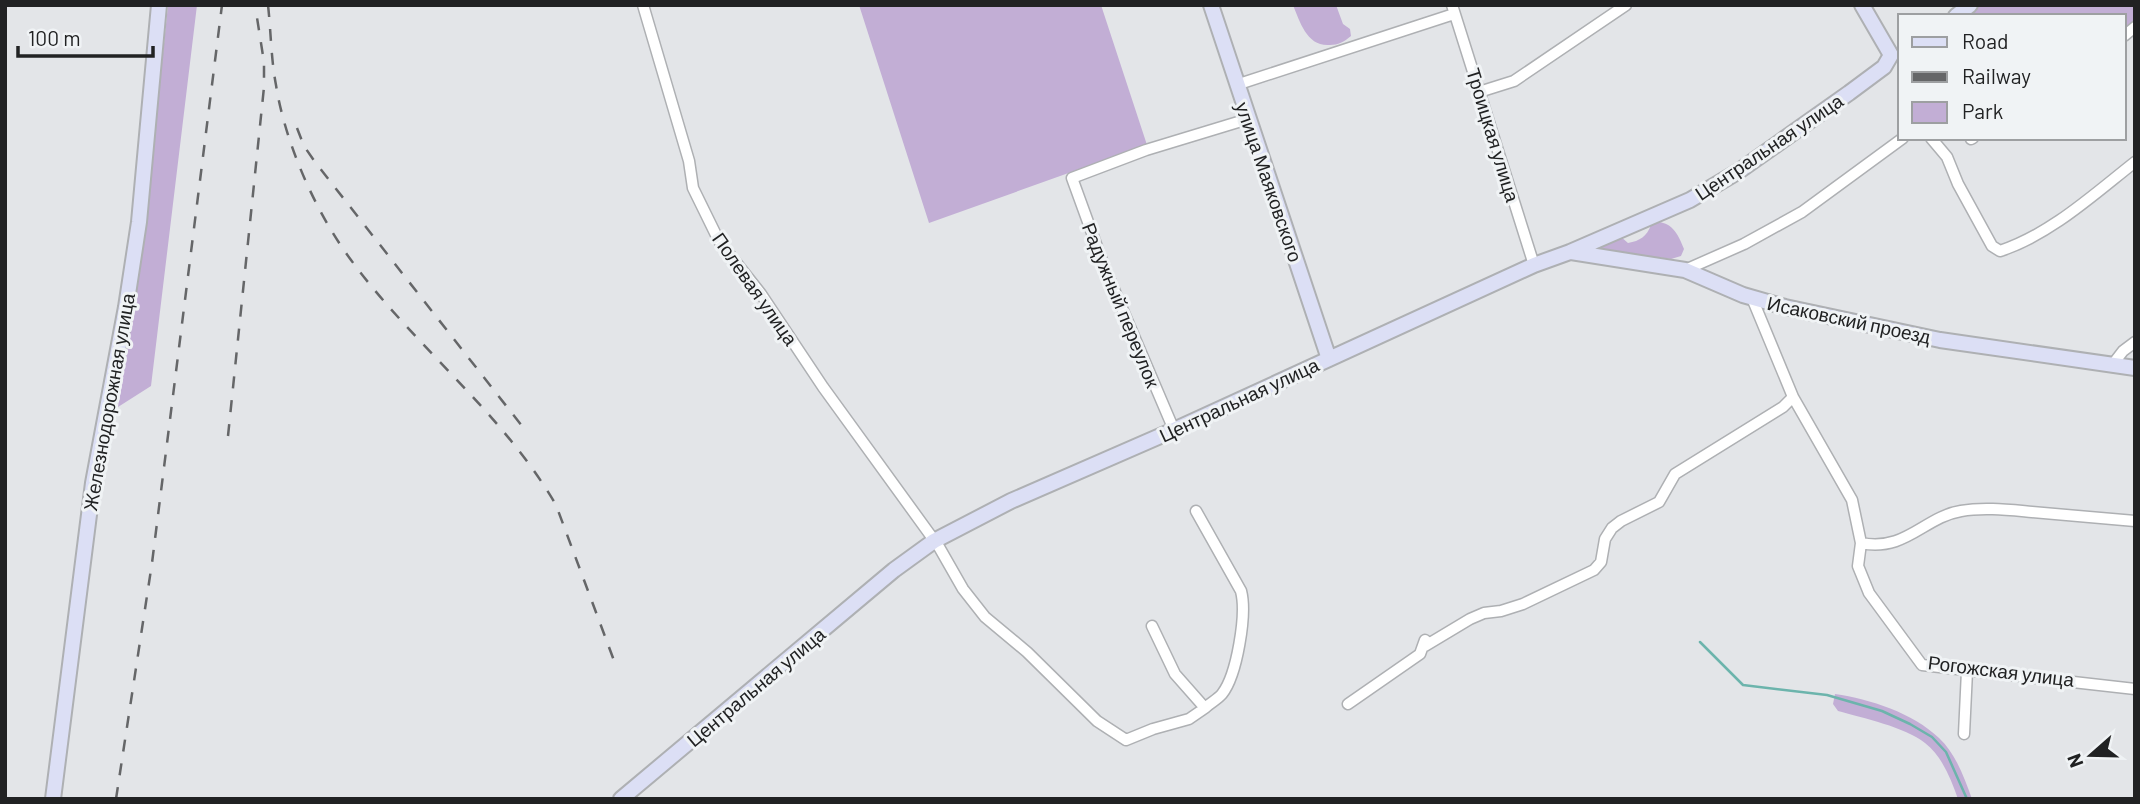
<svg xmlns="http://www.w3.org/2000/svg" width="2140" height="804" viewBox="0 0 2140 804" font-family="Barlow,sans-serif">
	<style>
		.green { fill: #c2aed5 }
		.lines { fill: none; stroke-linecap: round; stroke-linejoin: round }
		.stream { stroke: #6cb4ac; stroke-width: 2.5 }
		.street-casing { stroke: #aeb0b3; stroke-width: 13 }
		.secondary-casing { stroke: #aeb0b3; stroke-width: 18 }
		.street { stroke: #fff; stroke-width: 10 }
		.secondary { stroke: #dcdff5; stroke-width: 14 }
		.rail { stroke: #656668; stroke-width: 2.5; stroke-dasharray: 12 12; stroke-linecap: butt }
		.labels { text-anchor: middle; stroke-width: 6; stroke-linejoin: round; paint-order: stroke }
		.street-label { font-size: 19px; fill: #212223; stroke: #f0f3f5 }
	</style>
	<rect width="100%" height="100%" fill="#e3e5e8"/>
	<path class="green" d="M168,5H197L151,386L118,407L144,238Z
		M859,5H1101L1147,145L929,223Z
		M1293,5H1336L1343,24L1350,29L1351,36C1344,42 1338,45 1330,45C1307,47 1300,22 1293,5Z
		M1974,5H2135V24L2124,32V16H1960Z
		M1658,222C1673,223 1679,236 1684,249L1681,256L1671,259L1596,249L1595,246L1620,236L1628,243C1640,241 1647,236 1651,225Z
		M1835,694C1870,699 1913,713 1939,738C1956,754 1964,777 1972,799H1958C1951,779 1942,756 1925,743C1905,727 1863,718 1838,711L1833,704Z"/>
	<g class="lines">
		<path class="stream" d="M1700,642L1743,685L1827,695L1882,711L1910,724L1932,737L1946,752L1967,799"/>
		<defs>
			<path id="street" d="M643,5L689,161L693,188L719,241L761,294L823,387L939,547L963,589L985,617L1027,652L1097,721L1126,740L1153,729L1189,719L1205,708L1175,674L1152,626
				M1452,5L1534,265
				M2124,36L2135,27
				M1236,85L1454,14
				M1479,92L1514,81L1626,5
				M1931,138L1947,157L1958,184L1992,246L2000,251C2051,234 2093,195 2135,162
				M1971,139L1973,138
				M1685,270L1744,244L1802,212L1903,138
				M1752,298L1793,397L1852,500L1861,543L1858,566L1869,593L1922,665L2135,689
				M2113,364L2123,351L2135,342
				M1174,430L1104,266L1072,178L1146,150L1248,119
				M1196,511L1241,591C1247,614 1237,675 1222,694C1218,699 1210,703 1205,708
				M1861,543C1906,552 1924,517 1961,511C1984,507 2009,510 2032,512C2066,515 2100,518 2135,521
				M1348,704L1420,654L1425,640V646L1470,619L1484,613L1501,611L1523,604L1594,570L1601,562L1605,539L1612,528L1621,521L1659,502L1675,474L1783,407L1793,397
				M1964,734L1967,671"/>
			<path id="secondary" d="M1211,5L1329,359
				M1862,5L1891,55
				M1956,16L1970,5
				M1571,252L1685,270L1743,295L1785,307L1940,340L2135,368
				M53,799L93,483L126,307L139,222L159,5
				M621,799L894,570L934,541L1011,501L1174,430L1534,265L1570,252L1690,200L1739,171L1849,93L1884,67L1891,55"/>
		</defs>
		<use href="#street" class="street-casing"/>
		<use href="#secondary" class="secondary-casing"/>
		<use href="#street" class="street"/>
		<use href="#secondary" class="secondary"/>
		<path class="rail" d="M268,5C271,32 271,59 276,85C285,143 316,213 351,260C414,346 502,412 556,505L616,666
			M297,128L304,146L315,162L522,426
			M228,436L264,87V62L255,5
			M116,799L152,563L222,5"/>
	</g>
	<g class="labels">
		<g class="street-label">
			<text transform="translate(1493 135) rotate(73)" y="7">Троицкая улица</text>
			<text transform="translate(1769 147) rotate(-34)" y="7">Центральная улица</text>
			<text transform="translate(1269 182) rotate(71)" y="7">улица Маяковского</text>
			<text transform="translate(755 289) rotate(55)" y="7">Полевая улица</text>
			<text transform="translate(1121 305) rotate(68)" y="7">Радужный переулок</text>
			<text transform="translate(1849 320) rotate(12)" y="7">Исаковский проезд</text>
			<text transform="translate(1239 400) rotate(-25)" y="7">Центральная улица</text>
			<text transform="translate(109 402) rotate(-80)" y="7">Железнодорожная улица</text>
			<text transform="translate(2001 671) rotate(7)" y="7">Рогожская улица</text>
			<text transform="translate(756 687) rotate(-40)" y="7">Центральная улица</text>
		</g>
	</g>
	<rect width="2140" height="804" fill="none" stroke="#212223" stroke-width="14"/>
	<rect x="1898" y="14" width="228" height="126" fill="#f0f3f5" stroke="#9d9fa1" stroke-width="2"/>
	<rect x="1912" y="37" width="35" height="10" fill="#dcdff5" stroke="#9d9fa1" stroke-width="2"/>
	<text x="1962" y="49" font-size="21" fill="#212223">Road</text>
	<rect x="1912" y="72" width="35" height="10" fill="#656668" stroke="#9d9fa1" stroke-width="2"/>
	<text x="1962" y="84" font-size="21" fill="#212223">Railway</text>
	<rect x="1912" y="102" width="35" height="21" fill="#c2aed5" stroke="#9d9fa1" stroke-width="2"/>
	<text x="1962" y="119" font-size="21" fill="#212223">Park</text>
	<g transform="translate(2091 755) rotate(250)" stroke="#f0f3f5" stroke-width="5" paint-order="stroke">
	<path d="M0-5L12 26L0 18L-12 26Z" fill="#212223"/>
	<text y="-10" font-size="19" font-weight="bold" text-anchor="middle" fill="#212223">N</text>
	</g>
	<path d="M18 46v10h135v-10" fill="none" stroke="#212223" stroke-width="3.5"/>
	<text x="28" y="46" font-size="21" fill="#212223" stroke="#f0f3f5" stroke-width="5" paint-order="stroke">100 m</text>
</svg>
